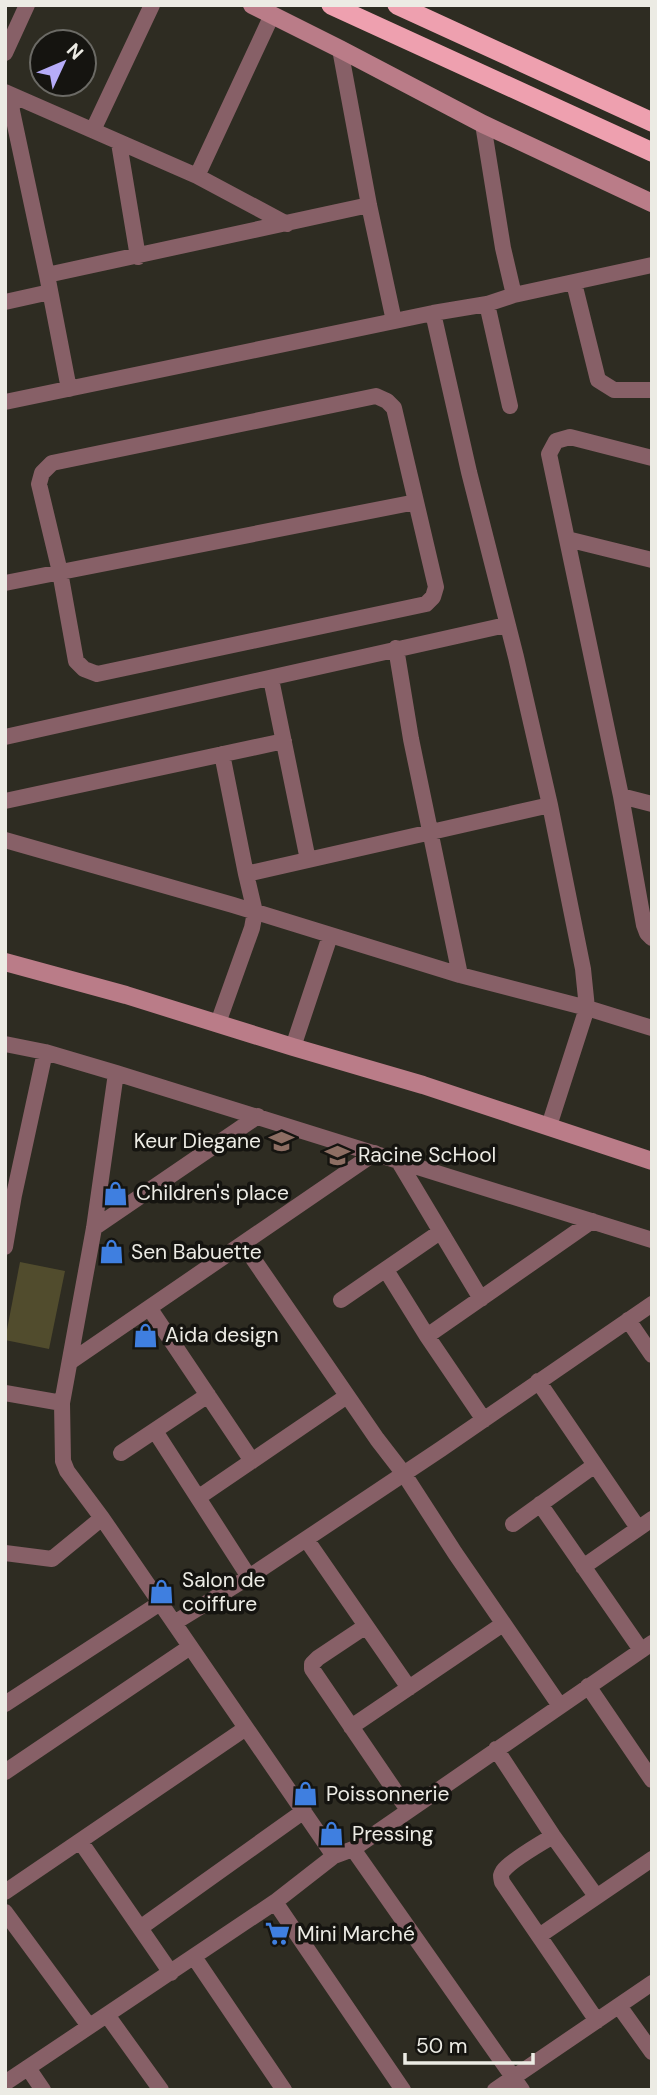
<svg xmlns="http://www.w3.org/2000/svg" width="657" height="2095" viewBox="0 0 657 2095" font-family="'DM Sans',sans-serif">
	<style>
		.green { fill: #514c2d }
		.lines { fill: none; stroke-linecap: round; stroke-linejoin: round }
		.minor { stroke: #876067; stroke-width: 16 }
		.secondary { stroke: #ba7c88; stroke-width: 18 }
		.trunk { stroke: #eea0af; stroke-width: 19 }
		.labels { text-anchor: middle; stroke-width: 7; stroke-linejoin: round; paint-order: stroke }
		.poi-label { font-size: 21px; fill: #ecebe4; stroke: #151410; text-anchor: start }
	</style>
	<rect width="100%" height="100%" fill="#2e2c22"/>
	<path class="green" d="M20,1262L65,1271L49,1349L5,1340Z"/>
	<g class="lines">
		<path class="minor" d="M340,49L369,205L394,321
			M5,53L27,5
			M5,92L197,176L287,224
			M11,95L12,111L47,275L69,389
			M483,124L503,248L514,295
			M93,130L152,5
			M119,143L138,257
			M197,176L272,15
			M47,275L369,205
			M574,283L598,380L614,390H652
			M5,302L50,292
			M487,304L510,406
			M433,313L469,472L516,657L550,805L583,969L587,1008L549,1126
			M376,396L387,401L394,408L436,587L433,597L426,604L97,674L84,669L76,661L60,572L39,484L42,473L52,463Z
			M5,402L433,313L487,304L514,295L652,265
			M652,458L570,437L556,441L549,454L621,796L644,925L647,933L652,938
			M567,539L652,560
			M5,583L416,502
			M396,648L411,739L460,975
			M271,679L308,860
			M5,737L506,625
			M222,754L246,874
			M621,796L652,804
			M5,801L284,741
			M5,840L233,905L460,975L587,1008L652,1028
			M218,1023L252,928L255,912L246,874L550,805
			M5,1044L45,1052L116,1073L652,1240
			M293,1047L330,936
			M116,1073L94,1228L62,1403L63,1461L67,1471L102,1518L334,1856
			M399,1162L481,1299
			M94,1228L258,1116
			M243,1244L377,1439L404,1474L455,1553L560,1706
			M5,1247L14,1195L45,1052
			M386,1270L427,1336L484,1420
			M341,1300L440,1232
			M150,1309L252,1461
			M628,1320L652,1355
			M427,1336L592,1221
			M70,1362L375,1153
			M538,1381L638,1528
			M5,1393L62,1403
			M155,1431L249,1577
			M121,1453L208,1395
			M199,1497L347,1396
			M540,1504L641,1650
			M513,1524L595,1465
			M306,1539L409,1688
			M5,1553L52,1559L102,1518
			M583,1567L652,1519
			M174,1623L249,1577L441,1449L652,1304
			M366,1626L318,1658L312,1664V1669L408,1810
			M588,1686L652,1780
			M5,1704L160,1603
			M351,1727L503,1624
			M496,1749L553,1836L596,1896
			M5,1772L190,1647
			M553,1836C541,1843 510,1861 503,1871C500,1876 501,1876 502,1882L597,2021
			M80,1841L171,1973
			M353,1849L522,2090
			M5,1892L246,1728
			M275,1902L403,2090
			M5,1912L89,2026
			M140,1928L304,1811
			M539,1936L652,1859
			M194,1957L284,2090
			M619,2006L652,2052
			M107,2015L161,2090
			M28,2068L43,2090
			M5,2083L275,1902L334,1856L353,1849L652,1643
			M495,2090L652,1983"/>
		<path class="secondary" d="M252,5L340,49L483,124L652,203
			M5,962L126,995L293,1047L423,1085L652,1161"/>
		<path class="trunk" d="M331,5L652,152
			M397,5L652,122"/>
	</g>
	<defs>
		<symbol id="school-bare" viewBox="-9 -9 18 18"><path d="M0-5L7-2L0 1L-7-2ZM-4 1L0 2.5L4 1V4Q0 6-4 4Z" fill="#8d6e63" stroke="#151410" stroke-width="2.5" paint-order="stroke"/></symbol>
		<symbol id="shop-bare" viewBox="-9 -9 18 18"><path d="M-5-2.5h2.3a2.7 3.5 0 0 1 5.4 0H5L5.5 6h-11ZM-1.5-2.5h3a1.5 2.3 0 0 0-3 0Z" fill="#3f7fe0" stroke="#151410" stroke-width="2.5" paint-order="stroke"/></symbol>
		<symbol id="supermarket-bare" viewBox="-9 -9 18 18"><path d="M-6-5.5h2.5l.6 2H6L4.5 2H-2.5L-4.4-4H-6ZM-1.5 3.2a1.3 1.3 0 1 0 .1 0ZM3 3.2a1.3 1.3 0 1 0 .1 0Z" fill="#3f7fe0" stroke="#151410" stroke-width="2.5" paint-order="stroke"/></symbol>
	</defs>
	<g fill-rule="evenodd">
		<use href="#school-bare" x="264" y="1124" width="35" height="35"/>
		<use href="#school-bare" x="320" y="1138" width="35" height="35"/>
		<use href="#shop-bare" x="98" y="1176" width="35" height="35"/>
		<use href="#shop-bare" x="94" y="1234" width="35" height="35"/>
		<use href="#shop-bare" x="128" y="1318" width="35" height="35"/>
		<use href="#shop-bare" x="144" y="1574" width="35" height="35"/>
		<use href="#shop-bare" x="288" y="1776" width="35" height="35"/>
		<use href="#shop-bare" x="314" y="1816" width="35" height="35"/>
		<use href="#supermarket-bare" x="260" y="1916" width="35" height="35"/>
	</g>
	<g class="labels">
		<g class="poi-label">
			<text x="261" y="1148" text-anchor="end">Keur Diegane</text>
			<text x="358" y="1162">Racine ScHool</text>
			<text x="136" y="1200">Children's place</text>
			<text x="131" y="1259">Sen Babuette</text>
			<text x="165" y="1342">Aida design</text>
			<text x="182" y="1587">Salon de<tspan x="182" dy="24">coiffure</tspan></text>
			<text x="326" y="1801">Poissonnerie</text>
			<text x="352" y="1841">Pressing</text>
			<text x="297" y="1941">Mini Marché</text>
		</g>
	</g>
	<rect width="657" height="2095" fill="none" stroke="#ecebe4" stroke-width="14"/>
	<g transform="translate(63 63) rotate(46)"><circle r="33" fill="#151410" stroke="#6b6a65" stroke-width="2"/>
	<path d="M0-5L12 26L0 18L-12 26Z" fill="#b6acf8"/>
	<text y="-10" font-size="19" font-weight="bold" text-anchor="middle" fill="#ecebe4">N</text>
	</g>
	<path d="M405 2053v10h128v-10" fill="none" stroke="#ecebe4" stroke-width="3.5"/>
	<text x="416" y="2053" font-size="21" fill="#ecebe4" stroke="#151410" stroke-width="5" paint-order="stroke">50 m</text>
</svg>
